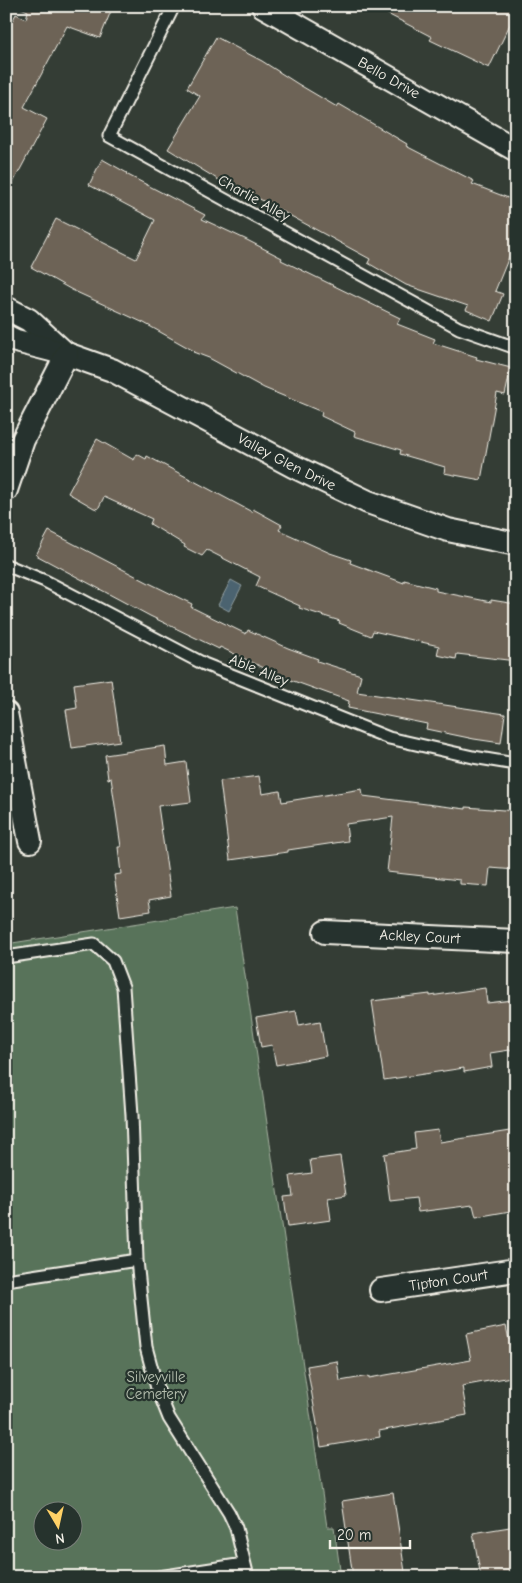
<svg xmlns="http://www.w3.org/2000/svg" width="522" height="1583" viewBox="0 0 522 1583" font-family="'Comic Neue',sans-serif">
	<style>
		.green { fill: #58735a; stroke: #a6b2a1; fill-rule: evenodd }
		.water { fill: #4b646f; stroke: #8f9c9f }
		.building { fill: #6d6356; stroke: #f4f1e8 }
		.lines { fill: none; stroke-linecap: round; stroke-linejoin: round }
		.service-casing { stroke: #f4f1e8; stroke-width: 15 }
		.minor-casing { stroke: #f4f1e8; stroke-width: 26 }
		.service { stroke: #26332d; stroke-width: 11 }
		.minor { stroke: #26332d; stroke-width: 22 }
		.labels { text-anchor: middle; stroke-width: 4.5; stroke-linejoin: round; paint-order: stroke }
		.street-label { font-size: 15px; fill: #f4f1e8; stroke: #26332d }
		.park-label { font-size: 15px; fill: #b6bfaf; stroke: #26332d }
	</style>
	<rect width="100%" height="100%" fill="#343d35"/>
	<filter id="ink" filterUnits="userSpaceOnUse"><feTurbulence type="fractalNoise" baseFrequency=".02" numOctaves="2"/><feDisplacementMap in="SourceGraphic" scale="10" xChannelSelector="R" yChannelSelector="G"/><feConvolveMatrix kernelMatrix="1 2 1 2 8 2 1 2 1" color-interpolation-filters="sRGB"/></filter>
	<g filter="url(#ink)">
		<path class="green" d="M235,908L327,1527H334L341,1577H6V944ZM42,1510H72V1540H42Z"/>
		<path class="water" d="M231,580L242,586L229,611L218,605Z"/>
		<path class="building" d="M21,6H113L100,38L67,26L24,107L47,119L6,196V32L16,14L26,19L28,11L21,8Z
			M372,6H503L516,12L489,68L430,40L432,37Z
			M216,37L262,61L298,84L337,107L339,104L407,144L406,146L474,181L472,184L516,201V240L495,291L503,294L492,321L466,310L468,306L406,285L368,263L370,259L232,184L223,180L222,182L168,149L200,96L187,88Z
			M102,159L127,173L126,174L205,215L202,219L245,239L282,258L281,260L400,318L397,324L435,339L433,343L477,357L476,359L511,368L505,395L497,393L481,480L444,473L445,467L400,454L401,450L354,436L355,432L321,416L322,412L264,388L209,358L193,352L194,351L144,323L72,290L31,267L56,219L136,259L155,220L89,185Z
			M97,439L134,460L137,454L146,459L147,456L252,512L253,509L282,525L279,530L330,553L351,560L350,563L404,583V580L436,588V591L491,602V600L516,604V661L457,654L456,659L437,655L439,646L373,631L371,636L339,623L340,621L299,608L300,606L256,586L260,577L207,550L202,556L184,547L185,545L150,524L152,519L104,497L98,509L94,508L68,493Z
			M49,531L149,583L192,604L191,607L246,634L248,630L288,648L318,659L317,661L361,675L357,692L505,714L501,743L474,739L426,729L427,724L348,708L349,701L285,678L220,647L219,649L150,616L36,555Z
			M111,679L120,741L72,748L66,710L77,708L74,684Z
			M165,746L167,765L186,762L191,802L158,806L171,896L149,900L151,911L120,916L114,875L121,874L118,847H121L111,778L108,779L105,755Z
			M259,776L262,794L280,791L282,802L362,789L363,796L466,809V807L516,811V870L490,868L488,886L460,884V880L387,872L393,817L346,824L348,841L288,850V852L230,860L220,781Z
			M485,988L487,1003L513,1000L516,1020V1049L490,1053L492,1067L464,1072V1068L384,1080L372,1001L430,994V996Z
			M296,1011L299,1025L320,1021L326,1056L276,1065L272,1045L261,1047L256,1018Z
			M438,1130L440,1142L516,1130V1210L476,1217L473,1205L418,1212L416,1198L390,1201L384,1154L416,1149L414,1133Z
			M340,1156L346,1195L328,1198L331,1220L288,1226L284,1197L293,1196L290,1176L312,1173L310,1160Z
			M506,1326L509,1340L516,1339V1376L462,1386L467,1415L379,1431L380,1437L321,1447L307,1366L337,1361L340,1381L369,1376V1378L471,1360L466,1334Z
			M393,1493L405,1572L371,1577H353L342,1501Z
			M516,1526V1577H481L473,1533Z"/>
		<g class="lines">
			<defs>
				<path id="service" d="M174,6L109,136L459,328L516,348
					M6,565L45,581L204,664L389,738L473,757L516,764
					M6,957L94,944L113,961L123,987L132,1115L137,1260L146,1347L157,1388L169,1418L229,1513L236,1528L248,1577
					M6,1280L137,1260
					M159,1577L244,1564"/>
				<g id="minor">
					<path id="s1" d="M263,6L516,150"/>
					<path d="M6,308L29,320L64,352"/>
					<path id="s2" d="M6,336L16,341L67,354L112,370L293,466L368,502L448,530L516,544"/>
					<path d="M6,490L23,440L67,354"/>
					<path d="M6,713L30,841"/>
					<path id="s3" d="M325,932L516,941"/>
					<path id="s4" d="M381,1290L516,1270"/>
				</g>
			</defs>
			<use href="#service" class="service-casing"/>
			<use href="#minor" class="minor-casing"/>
			<use href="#service" class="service"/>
			<use href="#minor" class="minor"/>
		</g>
	</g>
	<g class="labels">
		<g class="street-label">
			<text dy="5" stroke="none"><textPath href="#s1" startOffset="145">Bello Drive</textPath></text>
			<text transform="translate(254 198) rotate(29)" y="5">Charlie Alley</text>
			<text dy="5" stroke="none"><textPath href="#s2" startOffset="309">Valley Glen Drive</textPath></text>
			<text transform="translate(259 670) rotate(22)" y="5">Able Alley</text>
			<text dy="5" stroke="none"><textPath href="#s3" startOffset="95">Ackley Court</textPath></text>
			<text dy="5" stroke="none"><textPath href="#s4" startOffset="68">Tipton Court</textPath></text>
		</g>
		<g class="park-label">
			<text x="156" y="1382">Silveyville<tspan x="156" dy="17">Cemetery</tspan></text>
		</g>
	</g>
	<rect width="522" height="1583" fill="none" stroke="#26332d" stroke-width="25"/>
	<rect x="12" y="12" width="497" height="1558" fill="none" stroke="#f4f1e8" stroke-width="2" filter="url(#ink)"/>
	<g transform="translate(58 1526) rotate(171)"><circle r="24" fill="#26332d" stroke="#787f78"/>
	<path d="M0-4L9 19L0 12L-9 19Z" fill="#ffd166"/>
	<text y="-8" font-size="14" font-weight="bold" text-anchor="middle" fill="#f4f1e8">N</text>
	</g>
	<path d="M330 1540v8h80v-8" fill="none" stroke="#f4f1e8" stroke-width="2.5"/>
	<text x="337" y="1540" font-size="15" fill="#f4f1e8" stroke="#26332d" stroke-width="4" paint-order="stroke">20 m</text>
</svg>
